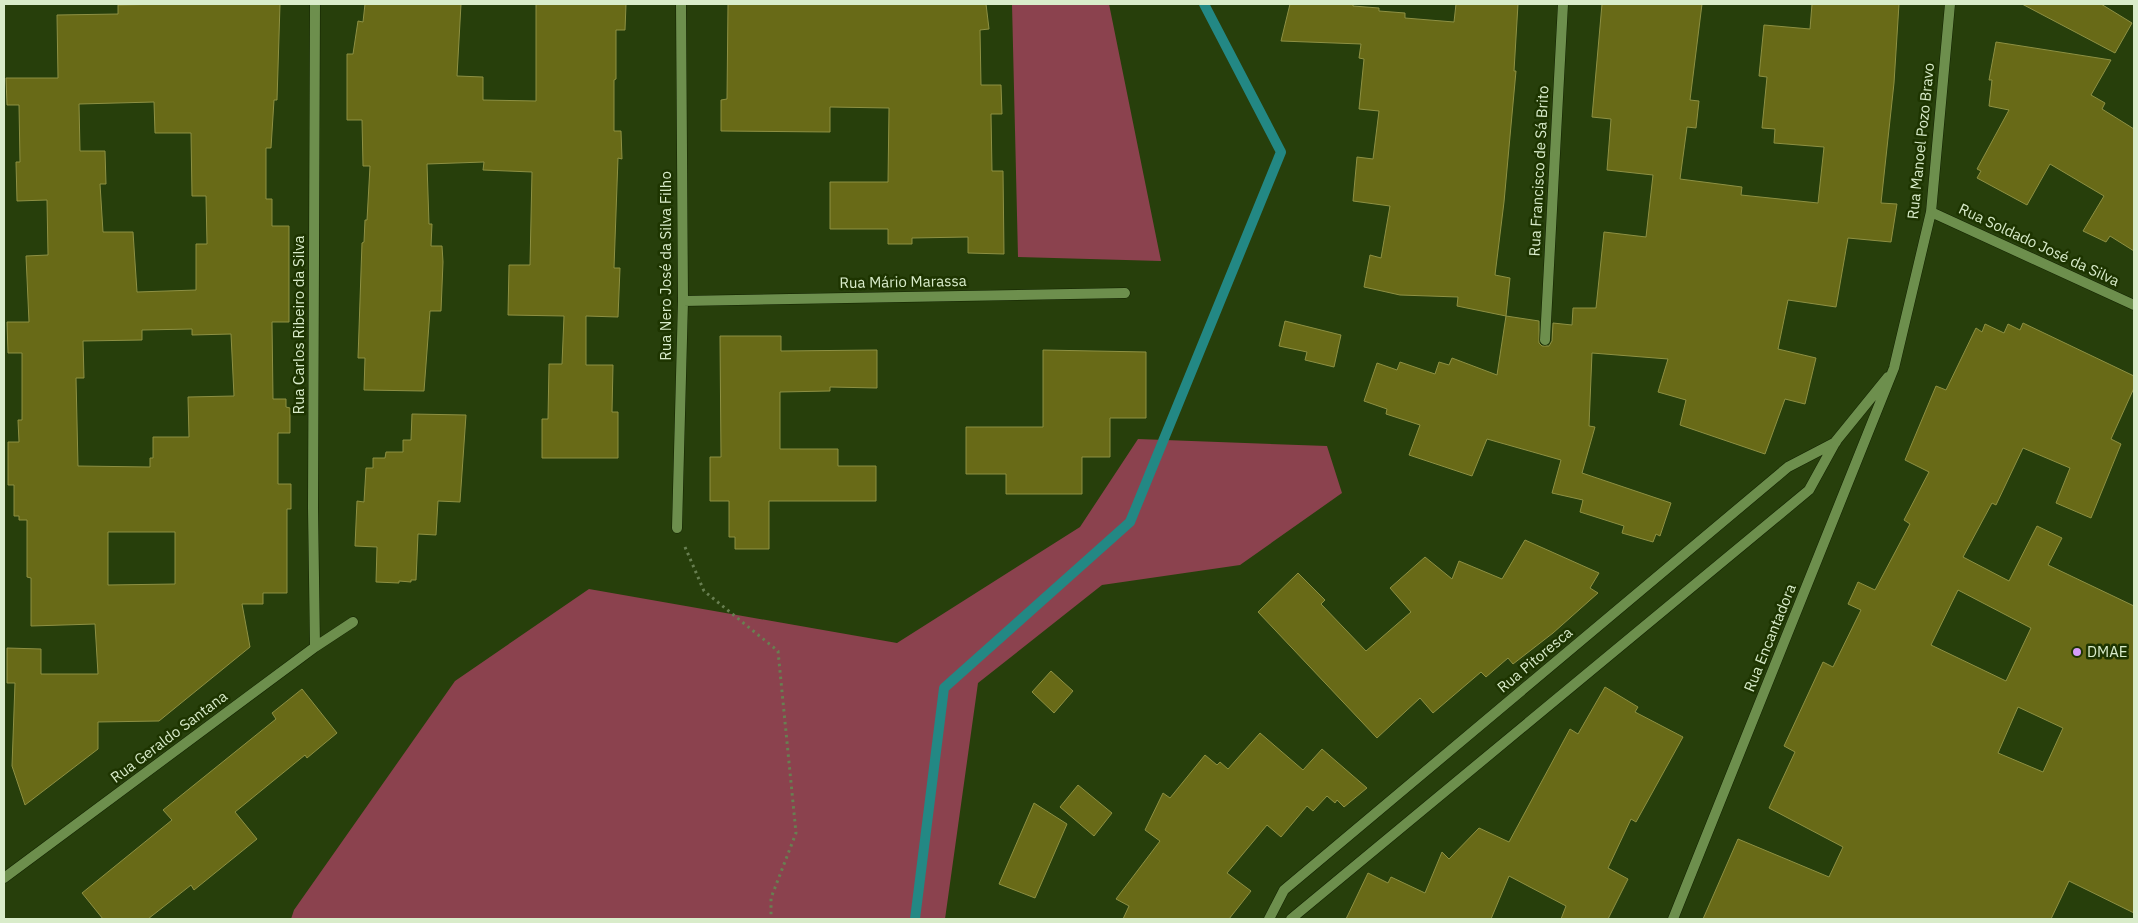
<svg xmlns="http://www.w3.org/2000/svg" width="2138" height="923" viewBox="0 0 2138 923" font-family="'IBM Plex Sans',sans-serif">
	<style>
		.green { fill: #8b424e }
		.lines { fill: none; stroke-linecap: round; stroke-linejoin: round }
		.stream { stroke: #238884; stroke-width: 10 }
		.building { fill: #686a17; stroke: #8d9043; fill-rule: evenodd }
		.street-casing { stroke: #132302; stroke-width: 11 }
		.path { stroke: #687f51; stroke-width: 3; stroke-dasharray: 2.5 4; stroke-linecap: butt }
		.street { stroke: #6d8f4d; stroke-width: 10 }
		.poi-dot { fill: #d59cfb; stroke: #1d3400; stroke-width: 2 }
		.labels { text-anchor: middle; stroke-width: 5; stroke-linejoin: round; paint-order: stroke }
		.street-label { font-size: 15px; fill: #d9ecca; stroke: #1d3400 }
		.poi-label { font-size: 15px; fill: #d9ecca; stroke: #1d3400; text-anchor: start }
	</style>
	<rect width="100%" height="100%" fill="#273f0b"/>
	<path class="green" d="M1012,4H1109L1161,261L1018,257Z
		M1138,439L1327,446L1342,493L1240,565L1102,585L978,683L945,919H291L294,910L455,681L589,589L897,643L1080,527Z"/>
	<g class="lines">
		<path class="stream" d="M915,919L944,688L1130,522L1281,152L1204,4"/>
	</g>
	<path class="building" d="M168,4H280L277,100H274L271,148H266V199H272V226H289V322H272L273,399H286V407L290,408V433H278V484H291V509H287V593H263V604H242L250,647L159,721L98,722V749L25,805L12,766L15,683H7V648L41,649V674H98L95,624L31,626V578L27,577V520H19V516H14V485H8V442H19L18,420H22V353H8L7,322H29L26,256L48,255L47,200L17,201L16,162H20L19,105H7L6,78H58L57,15L118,14V5ZM154,102L155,133H191L192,196H206L207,244H196V290L137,292L133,232H103L100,184H106L105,151H80L79,104ZM192,329V335L231,334L234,396L188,397L189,437H153V458H150V467L78,466L76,378H84L83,341L142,340V330ZM108,532H175V584L108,585Z
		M365,4H461L457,76L483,77V100L536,101V4H626L625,30H616V79L614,80V131H621L622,159L618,158L614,268H620L618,317L586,316V365H613L612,412H618V458H542V419H548L549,364H562L564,316L508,315L509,265H530L532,172L483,170L484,162L427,164L429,224H432L431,246H442L443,262L441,311H430L424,391L364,390L365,358H358L362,243L364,242L365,220H367L370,166H363L362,120H347V54H353L358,21L363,22Z
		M728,4H986L989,29L980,30L981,85H1001L1002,114H991L992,171H1003L1004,254L968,253V237L912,238V244H888V229H830V182H888L889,108L830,107V132L721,131V100L727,99Z
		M1290,4H1353V6L1379,8V11L1405,13V18L1454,22L1456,4H1518L1514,71H1516L1504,202L1495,275L1510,278L1506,316L1457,306L1458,297L1400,295L1364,287L1370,255L1381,258L1390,206L1353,201L1357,157L1373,159L1379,111L1359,109L1364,59L1359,58L1361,44L1281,41Z
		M1602,4H1702L1690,100L1699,101L1696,128L1687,127L1680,179L1742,187L1741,195L1818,203L1824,147L1774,143L1775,129L1762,128L1767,77L1759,76L1764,25L1810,29L1812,4H1899L1894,83L1881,203L1897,204L1891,242L1848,238L1836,307L1788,300L1778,349L1816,358L1805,404L1785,399L1765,454L1680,425L1686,400L1658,392L1668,359L1592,353L1589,426L1595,427L1582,473L1671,503L1660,536L1656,534L1653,542L1622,533L1624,526L1580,512L1583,500L1552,493L1561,460L1487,439L1472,476L1409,455L1420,425L1386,414L1387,409L1364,401L1377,363L1397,370L1400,362L1435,374L1439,362L1449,365L1452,358L1497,375L1506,316L1539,321V343L1542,346H1549L1552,341L1553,323L1572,325L1573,308H1596L1604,232L1646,237L1653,175L1607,170L1611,119L1592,117Z
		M2022,4H2101L2132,23L2115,53Z
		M1996,42L2111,60L2091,95L2105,103L2102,109L2134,129V251L2110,236L2106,242L2083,231L2104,196L2050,164L2027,205L1977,178L1981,171L1977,169L2009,110L1989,106L1992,80H1989Z
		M1285,321L1341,335L1334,367L1305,360L1307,352L1279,346Z
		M2023,323L2134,376V388L2111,439L2121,444L2091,518L2056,503L2070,468L2023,448L1996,505L1992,503L1963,557L2009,581L2037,526L2062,538L2048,565L2134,606V913L2069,881L2051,919H1703L1738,839L1829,877L1843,847L1769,808L1795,752L1784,746L1823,662L1833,667L1861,610L1848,604L1858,582L1875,590L1910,524L1904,520L1929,472L1905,460L1936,386L1946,390L1976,328L1982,332L1985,324L2004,333L2008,324L2020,330ZM1958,590L2031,628L2006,681L1931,645ZM2018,707L2063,728L2043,772L1998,753Z
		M720,336H781V351L877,350V388L830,387V391L780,392V449H838V466H876V501H769V549H735V537H729V501H710V457H721Z
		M1043,350L1146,352V418H1110V457H1082V494H1006V474H966V427H1043Z
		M412,414L466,415L460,502L438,501L436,535L418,534L416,580H411V582L399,581V583L376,582L377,547L355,546L357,501L364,502L366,468H373V458H385L386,452H403V440H411Z
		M1525,540L1599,573L1590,588L1598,593L1553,633L1513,664L1508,658L1486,677L1481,672L1433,713L1420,698L1377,738L1258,612L1298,573L1325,600L1321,604L1366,651L1411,612L1390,588L1425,557L1452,579L1459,561L1502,579Z
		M1051,671L1073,691L1054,713L1032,692Z
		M1605,687L1638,707L1635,712L1683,737L1636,822L1631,819L1608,868L1628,879L1608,919H1561L1566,906L1509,876L1491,919H1346L1368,873L1388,883L1391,877L1425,893L1442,852L1449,859L1479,828L1509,842L1570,729L1578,734Z
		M302,689L337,733L307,758L305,755L235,812L257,839L194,890L191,885L148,919H103L82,893L172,820L163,810L276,719L272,713Z
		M1260,733L1303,770L1322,749L1367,788L1344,807L1337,800L1335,803L1327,796L1313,811L1307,806L1281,837L1267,825L1227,873L1251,891L1229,919H1123L1129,906L1116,899L1160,841L1145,830L1163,793L1170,798L1205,755L1217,765L1220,762L1228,769Z
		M1078,785L1112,813L1094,836L1060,807Z
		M1034,803L1067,824L1035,898L999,884Z"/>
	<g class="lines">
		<defs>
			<path id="street" d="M315,4L313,508L315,647
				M1931,212L2134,305
				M683,301L1125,293
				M1545,340L1563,4
				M677,528L683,301L681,4
				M4,878L315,647L353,622
				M1269,919L1284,890L1788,467L1836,442
				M1291,919L1809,490L1836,441L1888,377
				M1673,919L1894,368L1931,212L1950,4"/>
		</defs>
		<use href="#street" class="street-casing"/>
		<path class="path" d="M685,547L704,591L778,651L796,833L771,898V919"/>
		<use href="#street" class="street"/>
	</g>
	<circle class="poi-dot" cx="2077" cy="652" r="5"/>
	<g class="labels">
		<g class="street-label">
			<text transform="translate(1921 141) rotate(-84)" y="5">Rua Manoel Pozo Bravo</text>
			<text transform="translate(1539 171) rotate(-87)" y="5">Rua Francisco de Sá Brito</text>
			<text transform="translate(2039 245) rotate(25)" y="5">Rua Soldado José da Silva</text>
			<text transform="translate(666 266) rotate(-90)" y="5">Rua Nero José da Silva Filho</text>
			<text transform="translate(903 282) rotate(-1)" y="5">Rua Mário Marassa</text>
			<text transform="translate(299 325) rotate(-90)" y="5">Rua Carlos Ribeiro da Silva</text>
			<text transform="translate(1770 638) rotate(-68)" y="5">Rua Encantadora</text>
			<text transform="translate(1535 660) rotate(-40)" y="5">Rua Pitoresca</text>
			<text transform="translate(169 737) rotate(-37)" y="5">Rua Geraldo Santana</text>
		</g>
		<g class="poi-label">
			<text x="2087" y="657">DMAE</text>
		</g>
	</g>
	<rect width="2138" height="923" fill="none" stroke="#d9ecca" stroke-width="10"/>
</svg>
